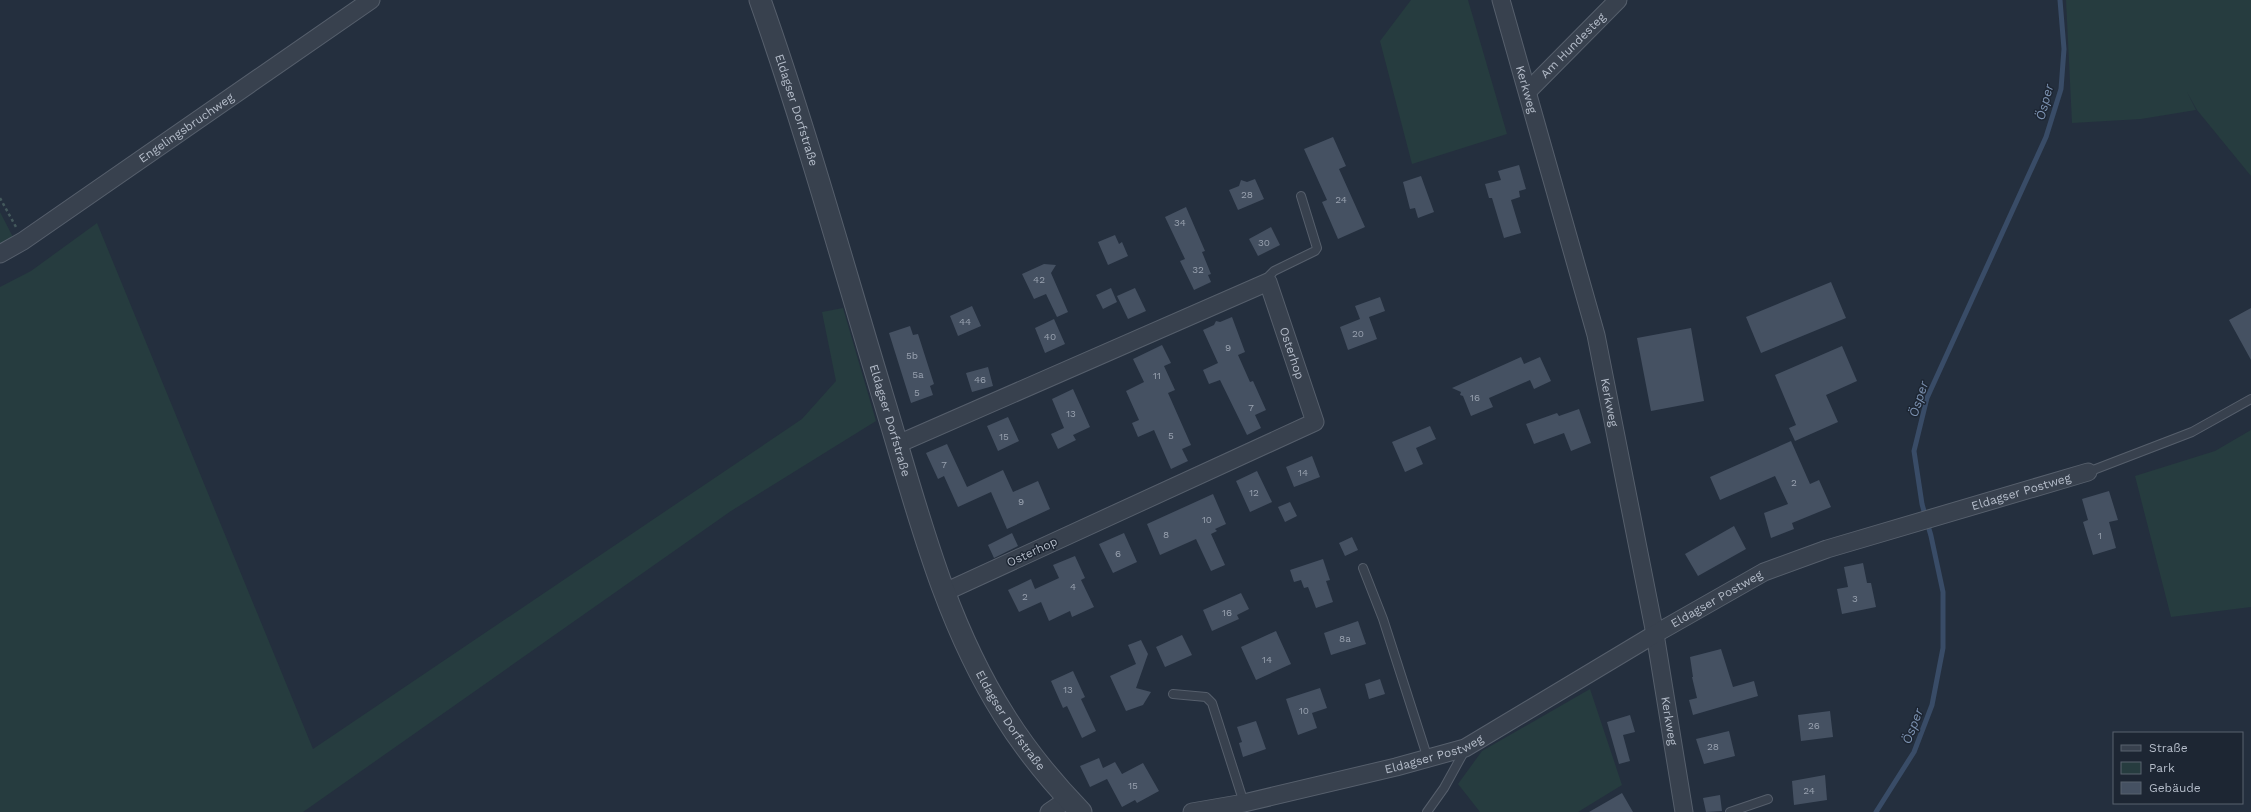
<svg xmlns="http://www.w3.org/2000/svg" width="2251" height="812" viewBox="0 0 2251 812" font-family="'Work Sans',sans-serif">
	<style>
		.green { fill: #263c3f }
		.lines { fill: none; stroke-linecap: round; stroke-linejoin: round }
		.stream { stroke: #394c67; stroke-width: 5 }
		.building { fill: #455162 }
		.service-casing { stroke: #565f6c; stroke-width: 10 }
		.minor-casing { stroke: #565f6c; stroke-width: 19 }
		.tertiary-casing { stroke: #565f6c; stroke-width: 23 }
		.path { stroke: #44595c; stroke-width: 2.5; stroke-dasharray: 3 3; stroke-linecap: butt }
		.service { stroke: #38414e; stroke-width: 8 }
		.minor { stroke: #38414e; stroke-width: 17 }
		.tertiary { stroke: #38414e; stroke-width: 21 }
		.labels { text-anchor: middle; stroke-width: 3; stroke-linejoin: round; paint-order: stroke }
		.number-label { font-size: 10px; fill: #98a1af }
		.street-label { font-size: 12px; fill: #b4bcc9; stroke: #1d2633 }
		.water-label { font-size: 13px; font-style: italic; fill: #7c92b1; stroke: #1d2633 }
	</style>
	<rect width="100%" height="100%" fill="#242f3e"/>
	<path class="green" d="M1411,0H1468L1507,134L1412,164L1380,41Z
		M2066,0H2251V176L2197,110L2187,92L2196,110L2141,119L2072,123Z
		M0,212L15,241L0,249Z
		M97,223L313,749L802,419L836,381L822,312L843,308L876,421L731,511L303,812H0V287L31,271Z
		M2251,430V607L2171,617L2135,476L2215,451Z
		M1590,689L1622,785L1578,812H1480L1458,784L1482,751Z"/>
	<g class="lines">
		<path class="stream" d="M1876,812L1914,752L1932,705L1943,648V592L1931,536L1922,504L1914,451L1927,398L2046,137L2061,89L2064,49L2060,0"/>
	</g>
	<path class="building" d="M1333,137L1346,166L1339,169L1365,227L1338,239L1322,202L1327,200L1304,149Z
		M1519,165L1526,189L1519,191L1520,197L1511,200L1521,233L1504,238L1492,198H1489L1485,184L1501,180L1498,171Z
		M1421,176L1434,212L1418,218L1415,208L1410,209L1403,182Z
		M1255,179L1264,199L1238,210L1229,190L1239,186L1241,180L1247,182Z
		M1186,207L1205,251L1202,252L1211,274L1208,275L1211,282L1194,290L1180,261L1185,259L1165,217Z
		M1271,227L1280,245L1258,256L1249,239Z
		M1115,235L1119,244L1122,242L1128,256L1108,265L1098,242Z
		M1044,264L1056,265L1051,273L1068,312L1057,317L1046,294L1034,299L1022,274Z
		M1831,282L1846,318L1761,353L1746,317Z
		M1111,288L1117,302L1103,309L1096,295Z
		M1135,288L1146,311L1128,319L1117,296Z
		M1380,297L1385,311L1369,317L1377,339L1348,350L1340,327L1360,319L1355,306Z
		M972,306L981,326L958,336L950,316Z
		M2251,308V360L2229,320Z
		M1232,317L1245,352L1238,355L1250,382L1253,381L1266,410L1255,415L1261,428L1247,435L1220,380L1209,384L1203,370L1218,363L1203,330L1214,325L1216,321L1220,322Z
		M1054,319L1065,344L1045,353L1035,328Z
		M910,326L913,335L918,334L934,384L930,386L933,395L911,403L889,333Z
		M1691,328L1704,401L1651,411L1637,338Z
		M1162,345L1171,363L1164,366L1175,390L1168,393L1191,445L1182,449L1188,461L1171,469L1154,430L1138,437L1132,423L1139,420L1126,391L1144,382L1133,359Z
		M1842,346L1857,381L1826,395L1838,422L1795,441L1789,428L1796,425L1775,375Z
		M1521,357L1524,364L1540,357L1551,381L1534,389L1530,380L1489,398L1493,407L1471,416L1463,396L1460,395L1461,392L1452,388Z
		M988,367L993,386L972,392L966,373Z
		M1073,389L1090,427L1073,435L1076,440L1058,449L1051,434L1064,428L1052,399Z
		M1579,409L1591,443L1571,451L1564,433L1534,444L1526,424L1557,413L1559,416Z
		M1008,417L1019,441L998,451L987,426Z
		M1430,426L1436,439L1416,448L1423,464L1405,472L1392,442Z
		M1791,441L1810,484L1819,480L1831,507L1792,523L1794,529L1771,538L1764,513L1788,504L1775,476L1720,500L1710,477Z
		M947,444L967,487L1003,470L1013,492L1038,481L1050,509L1007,529L991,492L958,507L944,476L938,479L926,453Z
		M1312,456L1320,477L1294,487L1286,467Z
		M1257,471L1272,502L1250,512L1236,481Z
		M2109,491L2118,520L2109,522L2116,548L2093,555L2083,522L2088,520L2082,499Z
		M1213,494L1226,524L1215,529L1217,531L1211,534L1225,565L1211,571L1196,539L1160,555L1147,524Z
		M1290,502L1297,516L1285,522L1278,507Z
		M1734,526L1746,549L1698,576L1685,554Z
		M1012,533L1018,546L994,558L988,545Z
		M1124,533L1137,562L1113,573L1099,544Z
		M1352,537L1358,550L1345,556L1339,543Z
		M1075,556L1085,578L1081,580L1094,607L1072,617L1070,611L1049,621L1041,602L1019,612L1008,590L1031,579L1035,589L1059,578L1053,565Z
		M1323,559L1330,580L1326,581L1333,602L1316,608L1308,587L1304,588L1301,580L1294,582L1290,570Z
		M1863,563L1867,583H1871L1876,607L1842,614L1837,589L1848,587L1844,567Z
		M1241,593L1249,609L1237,615L1239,619L1212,631L1203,610Z
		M1358,621L1366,644L1331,655L1324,633Z
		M1276,631L1291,664L1256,680L1241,647Z
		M1182,635L1192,655L1165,667L1156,647Z
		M1141,640L1148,654L1136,688L1151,692L1143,705L1126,711L1110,676L1136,664L1128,645Z
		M1721,649L1733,687L1754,681L1758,696L1693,715L1689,700L1697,698L1692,677H1693L1690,657Z
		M1073,671L1085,697L1081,699L1096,731L1082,738L1067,706L1063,708L1051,681Z
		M1380,679L1385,694L1369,699L1365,684Z
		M1320,688L1327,708L1312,713L1317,728L1298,735L1286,699Z
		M1830,711L1833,737L1801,741L1798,715Z
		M1630,715L1635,732L1623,735L1630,761L1619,764L1607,722Z
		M1256,721L1266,749L1243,757L1239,743L1242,742L1237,727Z
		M1729,731L1735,756L1704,764L1696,739Z
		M1099,758L1103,768L1115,762L1122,774L1143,763L1159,791L1137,803L1135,800L1122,807L1107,779L1090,787L1080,766Z
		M1825,775L1827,800L1794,805L1792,781Z
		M1622,793L1633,812H1589Z
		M1720,795L1722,811L1706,812L1703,798Z"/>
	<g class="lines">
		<defs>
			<path id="service" d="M1268,282V277L1274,271L1315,251L1317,248L1301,196
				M2088,472L2192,432L2251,399
				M1363,568L1383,619L1428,759
				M1173,694L1206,697L1212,703L1244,803
				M1427,812L1444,788L1465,750
				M1730,812L1768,799"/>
			<g id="minor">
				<path id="s1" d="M1501,0L1596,335L1655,634L1684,812"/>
				<path id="s2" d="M1528,91L1618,0"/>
				<path id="s3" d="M0,254L23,241L371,0"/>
				<path id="s4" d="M898,444L1268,282L1315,422L945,592"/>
				<path d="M1049,812L1068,799"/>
				<path id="s5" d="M1192,812L1244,803L1396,767L1465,748L1655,634L1764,572L1827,549L2088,472"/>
			</g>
			<g id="tertiary">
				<path id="s6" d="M760,0C806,130 843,265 883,397C916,505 943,619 1004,715C1025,749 1053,783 1081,812"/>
			</g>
		</defs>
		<use href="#service" class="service-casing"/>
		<use href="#minor" class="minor-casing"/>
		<use href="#tertiary" class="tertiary-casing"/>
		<path class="path" d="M0,198L16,227"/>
		<use href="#service" class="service"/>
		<use href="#minor" class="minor"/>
		<use href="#tertiary" class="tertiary"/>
	</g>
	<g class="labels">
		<g class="number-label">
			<text x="1247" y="198">28</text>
			<text x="1341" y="203">24</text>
			<text x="1180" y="226">34</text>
			<text x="1264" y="246">30</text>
			<text x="1198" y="273">32</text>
			<text x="1039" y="283">42</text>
			<text x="965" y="325">44</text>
			<text x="1358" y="337">20</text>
			<text x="1050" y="340">40</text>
			<text x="1228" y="351">9</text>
			<text x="912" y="359">5b</text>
			<text x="918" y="378">5a</text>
			<text x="1157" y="379">11</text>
			<text x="980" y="383">46</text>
			<text x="917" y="396">5</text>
			<text x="1475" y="401">16</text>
			<text x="1251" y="411">7</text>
			<text x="1071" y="417">13</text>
			<text x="1171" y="439">5</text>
			<text x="1004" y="440">15</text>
			<text x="944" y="468">7</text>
			<text x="1303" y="476">14</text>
			<text x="1794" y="486">2</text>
			<text x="1254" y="496">12</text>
			<text x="1021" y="505">9</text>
			<text x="1207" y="523">10</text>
			<text x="1166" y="538">8</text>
			<text x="2100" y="539">1</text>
			<text x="1118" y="557">6</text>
			<text x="1073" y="590">4</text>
			<text x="1025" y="600">2</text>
			<text x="1855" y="602">3</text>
			<text x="1227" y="616">16</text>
			<text x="1345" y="642">8a</text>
			<text x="1267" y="663">14</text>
			<text x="1068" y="693">13</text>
			<text x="1304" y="714">10</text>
			<text x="1814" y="729">26</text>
			<text x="1713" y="750">28</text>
			<text x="1133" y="789">15</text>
			<text x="1809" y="794">24</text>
		</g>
		<g class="street-label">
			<text dy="4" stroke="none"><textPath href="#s2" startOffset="64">Am Hundesteg</textPath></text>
			<text dy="4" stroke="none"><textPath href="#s1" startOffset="93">Kerkweg</textPath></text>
			<text dy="4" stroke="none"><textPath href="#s6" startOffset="116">Eldagser Dorfstraße</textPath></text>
			<text dy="4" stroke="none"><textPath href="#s3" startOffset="225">Engelingsbruchweg</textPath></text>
			<text dy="4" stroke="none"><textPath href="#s4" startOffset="479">Osterhop</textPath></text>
			<text dy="4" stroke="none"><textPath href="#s1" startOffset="417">Kerkweg</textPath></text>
			<text dy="4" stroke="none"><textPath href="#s6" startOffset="440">Eldagser Dorfstraße</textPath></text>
			<text dy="4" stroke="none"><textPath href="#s5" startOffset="897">Eldagser Postweg</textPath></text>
			<text transform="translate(1032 552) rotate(-25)" y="4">Osterhop</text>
			<text dy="4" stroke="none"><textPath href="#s5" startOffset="573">Eldagser Postweg</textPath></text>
			<text dy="4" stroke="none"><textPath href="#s6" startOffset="765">Eldagser Dorfstraße</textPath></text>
			<text dy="4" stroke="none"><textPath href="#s1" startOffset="741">Kerkweg</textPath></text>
			<text dy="4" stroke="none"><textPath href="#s5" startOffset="249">Eldagser Postweg</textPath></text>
		</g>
		<g class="water-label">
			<text transform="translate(2044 102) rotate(-75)" y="5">Ösper</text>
			<text transform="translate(1918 399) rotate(-72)" y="5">Ösper</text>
			<text transform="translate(1912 726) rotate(-69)" y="5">Ösper</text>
		</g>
	</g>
	<rect x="2113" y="732" width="130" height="72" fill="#1d2633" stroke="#59626f"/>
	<rect x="2121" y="745" width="20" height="6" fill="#38414e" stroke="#59626f"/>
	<text x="2149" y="752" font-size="12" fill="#b4bcc9">Straße</text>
	<rect x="2121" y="762" width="20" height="12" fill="#263c3f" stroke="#59626f"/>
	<text x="2149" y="772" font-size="12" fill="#b4bcc9">Park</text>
	<rect x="2121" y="782" width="20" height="12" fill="#455162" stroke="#59626f"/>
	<text x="2149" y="792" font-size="12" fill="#b4bcc9">Gebäude</text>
</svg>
